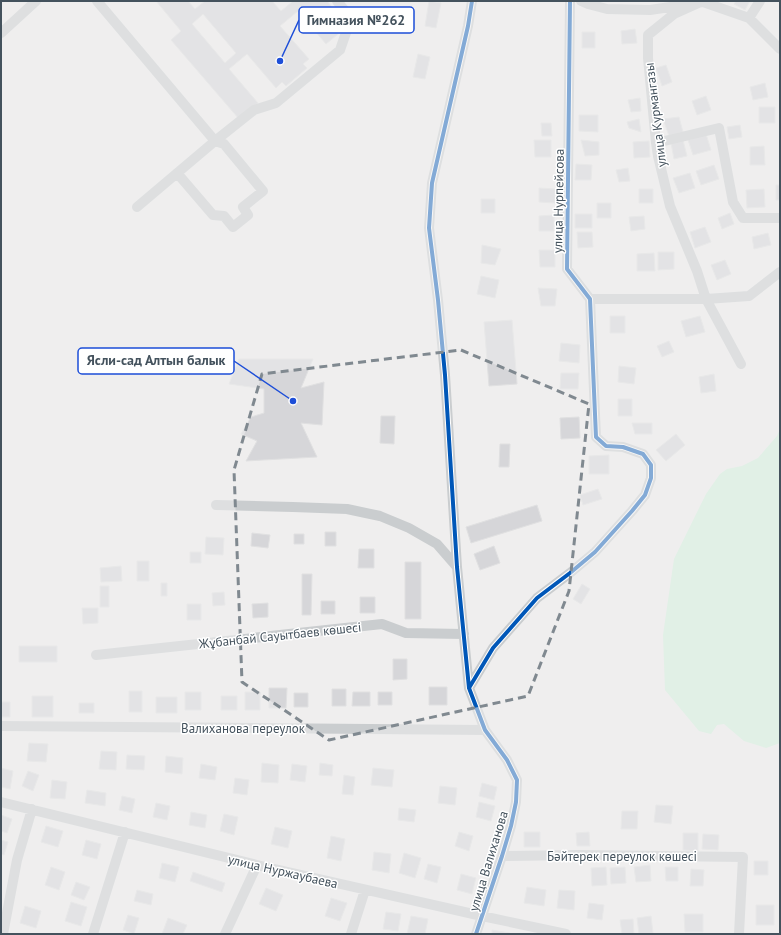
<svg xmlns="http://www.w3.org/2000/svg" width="781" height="935" viewBox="0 0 781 935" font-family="'PT Sans',sans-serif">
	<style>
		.green { fill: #d0f1db }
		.building { fill: #d6d6d9; stroke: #e0e0e1; fill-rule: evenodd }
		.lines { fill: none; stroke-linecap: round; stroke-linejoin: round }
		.minor { stroke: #cacdcf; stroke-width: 10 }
		.cycleway-casing { stroke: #fff; stroke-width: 6 }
		.cycleway { stroke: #0057b8; stroke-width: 4 }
		.marked { fill: none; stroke: #808990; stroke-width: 3; stroke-dasharray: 8 5; stroke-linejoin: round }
		.labels { text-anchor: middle; stroke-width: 3; stroke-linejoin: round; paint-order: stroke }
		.street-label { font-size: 13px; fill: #44525d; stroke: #fff }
		.leader { fill: none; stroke: #1d4ed8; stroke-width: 1.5 }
		.callout-dot { fill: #1d4ed8; stroke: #fff; stroke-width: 1.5 }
		.callout { fill: #fff; stroke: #1d4ed8; stroke-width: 1.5 }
		.callout-label { font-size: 14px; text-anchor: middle; font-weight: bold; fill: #44525d }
	</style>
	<rect width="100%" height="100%" fill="#efeeee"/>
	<path class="green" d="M780,429V743L766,748L744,741L724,724L717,725L711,734L699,731L665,690L663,635L674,559L706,494L720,474L727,469L742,466L758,458L777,436Z"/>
	<path class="building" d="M156,1H188L195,9L205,1H272L281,11L292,2L291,1H327L348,26L326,44L298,11L280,26L309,59L303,64L307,68L286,86L282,82L276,88L247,54L229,69L258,103L239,119L171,40L181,31ZM203,14L236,53L225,63L192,24Z
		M429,1L441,3L436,28L425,26Z
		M736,1H750L745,10L734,4Z
		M635,29L637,43L622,44L621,31Z
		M582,32H595V48H582Z
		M418,54L430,57L425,79L413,77Z
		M666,65L672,82L662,86L656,68Z
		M765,83L768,97L753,100L750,87Z
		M706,96L711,110L697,115L692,101Z
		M640,98L641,111L631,112L628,100Z
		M759,107H775V123H759Z
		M579,115H598V132L579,131Z
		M679,117L683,132L669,136L663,119Z
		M639,119L641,132L629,128L627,122Z
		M541,123H551L552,136H542Z
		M740,125L742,137L729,139L727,127Z
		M706,134L711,150L693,155L688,140Z
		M534,140H551V157H535Z
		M581,140L599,142V155L585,156Z
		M683,140L687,156L674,159L671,143Z
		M649,141L650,157L634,158L633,142Z
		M764,146L765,165H750V147Z
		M576,164L592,165L591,180H575Z
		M714,165L719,179L701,185L696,171Z
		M628,168L630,181L619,182L616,170Z
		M690,173L695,188L679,193L673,178Z
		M776,185H780V200H776Z
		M539,188L555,189V203L539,202Z
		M639,189H653V203H639Z
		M764,189L765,207L747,208L746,190Z
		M481,199H495V213H481Z
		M597,203H611V218H597Z
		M730,213L734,224L722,229L718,218Z
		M575,214H592V228H575Z
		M554,215V231H539V216Z
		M644,216L645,229L631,231L629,217Z
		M705,227L711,242L695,248L690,232Z
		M577,232H592L593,247L578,248Z
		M768,233L771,245L754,249L752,237Z
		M482,245L501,249L495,265L481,263Z
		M539,250H555V267H540Z
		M658,252H674V269L658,270Z
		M654,253L655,271H637V254Z
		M725,260L731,274L717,280L711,265Z
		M481,276L499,280L495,298L477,294Z
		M538,288L557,289L555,306H541Z
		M610,316H625V333H610Z
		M700,316L705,332L686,337L681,321Z
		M512,320L517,384L489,386L484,322Z
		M669,341L674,352L662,357L657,346Z
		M561,343L580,345L579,363L559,361Z
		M239,359H313L301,388L324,382L322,425L301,423L317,457L246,461L257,441L241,434L251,417L264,413V389L229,384Z
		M619,366L636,368L634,384L618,382Z
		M561,373H579L578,389H560Z
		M714,374L716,391L701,393L699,377Z
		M618,399H632V416H618Z
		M381,416H395L394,444L380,443Z
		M579,417L580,438L561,439L560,418Z
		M632,423H652V434H635Z
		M676,434L685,445L666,461L656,450Z
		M500,444H510L509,467H499Z
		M609,455V474H589V456Z
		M598,489L602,499L583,505L580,495Z
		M537,505L542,521L471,543L466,527Z
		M325,532H336V546H325Z
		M252,533L270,535L268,548L251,546Z
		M294,534H304V544H294Z
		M206,537L224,538L223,555L205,554Z
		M494,546L500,563L480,570L474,554Z
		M359,549H374V568H358Z
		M190,552H201V563H190Z
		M137,561H149V581H137Z
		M405,562H421V619H405Z
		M121,566L122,581L101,582L100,568Z
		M302,574H312L311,615H302Z
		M161,583H167V596H161Z
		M582,584L590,589L581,604L573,599Z
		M100,586H109V607H100Z
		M224,592L225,605L213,606L212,593Z
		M360,597H375V613H360Z
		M321,601H335V614H321Z
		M268,603V617L253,618L252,604Z
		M187,604H201V620H187Z
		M82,608H98V623L83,624Z
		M19,646H57V662H19Z
		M393,659H407V679L393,680Z
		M429,687H447V705H429Z
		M269,688H287L286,708H269Z
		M332,689H346V706H332Z
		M129,691H142V712H129Z
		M185,692H201V710H185Z
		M245,692H260V710H245Z
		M353,692H370V706H352Z
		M378,692H392V705H378Z
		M294,693H308V707H294Z
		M32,696H53V717H32Z
		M221,696H237V710H221Z
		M156,697H177V713H156Z
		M1,702H10V717H1Z
		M79,703H94V713H79Z
		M29,743L48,744L46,762L27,761Z
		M101,751L117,752L116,770L99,769Z
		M127,755L145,756L144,770L126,769Z
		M166,756L183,758L182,774L165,772Z
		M262,763L279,765L278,783L261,782Z
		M320,763L333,765L332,776L319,775Z
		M201,764L217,767L215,780L199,778Z
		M292,764L307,766L305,782L290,780Z
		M1,768L13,771L10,789L1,787Z
		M373,768L394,770L392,787L371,785Z
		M28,771L39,775L33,791L22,786Z
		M344,775L355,777L353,795L342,794Z
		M235,778L249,780L247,795L233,793Z
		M52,780L67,782L65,799L50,798Z
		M482,783L497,787L494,800L479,796Z
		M440,786L457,788L455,805L438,803Z
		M87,790L106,793L105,806L85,803Z
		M122,796L135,799L132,813L119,810Z
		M479,802L495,806L491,821L476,817Z
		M156,803L170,806L167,820L153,817Z
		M656,805L673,806L671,824L654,822Z
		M399,808L416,810L414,822L398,820Z
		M622,811H638L637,829H621Z
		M191,812L207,815L205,828L189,825Z
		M224,814L238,817L234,835L220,831Z
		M1,815L12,819L7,833L1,831Z
		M46,826L63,831L58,847L41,842Z
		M275,827L292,831L288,848L271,844Z
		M459,832L473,836L469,851L455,846Z
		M524,832H540V847H524Z
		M589,832L590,846H577L576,833Z
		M683,833H698V851L683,850Z
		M703,834L719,835L718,850L702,849Z
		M331,836L345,839L341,861L327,858Z
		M1,840L8,842L4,855L1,854Z
		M86,840L101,844L97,859L82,855Z
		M374,852L391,854L389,873L372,870Z
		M404,853L421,858L415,878L399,873Z
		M754,861H768V875H754Z
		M162,863L179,867L175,882L159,878Z
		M428,864L441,867L437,883L424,879Z
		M650,865L651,881L636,882L634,867Z
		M51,867L65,872L59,890L45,885Z
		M606,867L607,885L592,886L591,868Z
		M625,867L626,883L611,884L610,868Z
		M665,867H678V881H666Z
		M691,869L704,870L703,886H690Z
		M193,872L225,883L222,892L190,881Z
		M461,874L476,878L472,894L457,890Z
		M76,882L90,887L84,900L71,895Z
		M527,887L546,890L544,906L524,903Z
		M266,888L283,895L276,911L259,904Z
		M137,890L153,894L151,905L134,901Z
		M559,890L575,891L574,910L557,908Z
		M331,898L347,903L340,921L325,916Z
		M71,902L87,907L81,926L65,921Z
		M589,903L604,905L602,920L587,918Z
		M756,905H774V925H756Z
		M25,906L41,911L36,928L20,923Z
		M386,912L401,914L398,931L383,929Z
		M684,914H703V932H685Z
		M128,915L139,918L134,934L123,930Z
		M411,916L428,919L425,934H407Z
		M651,916L653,933L639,934L637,918Z
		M168,918L187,925L183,934H162Z
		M633,919L634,934H622L620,920Z
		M492,930L510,933L509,934H492Z"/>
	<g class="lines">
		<path class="minor" d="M97,1L215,141L224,144L263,191L243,207L248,215L233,227L224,216L213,215L177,173
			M472,1L468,26L432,183L429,228L438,300L445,375L457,567L469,688L485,730L507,760L517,780L516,802L511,826L502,856L476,934
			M581,1L588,4L607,9L650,10L703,2L749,18L780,49
			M703,1L674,14L648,35V58L656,143L658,156L670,206L697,271L706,299L741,364
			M749,18L760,1
			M1,33L36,1
			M656,143L719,128L733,202L743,218H780
			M137,207L215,141L254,110L276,103L340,50L351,18L337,1
			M590,299H706L749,296L780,272
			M216,505L293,507L347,509L380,516L409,528L437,544L457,567
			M96,655L382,624L406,633L464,634
			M469,688L493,648L537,598L570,573L595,552L632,511L645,495L651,478V465L643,454L623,447L606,446L596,437L590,299L567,269L570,1
			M1,726L485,730
			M1,802L257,865L482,916L566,934
			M502,856L577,855L743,857L739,934
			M3,934L17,860L32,809
			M93,934L125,832
			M225,934L257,865
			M351,934L365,890"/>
		<defs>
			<path id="cycleway" d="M472,1L468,26L432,183L429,228L438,300L445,375L457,567L469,688L485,730L507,760L517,780L516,802L511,826L502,856L476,934
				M469,688L493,648L537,598L570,573L595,552L632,511L645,495L651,478V465L643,454L623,447L606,446L596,437L590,299L567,269L570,1"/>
		</defs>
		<use href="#cycleway" class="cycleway-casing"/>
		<use href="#cycleway" class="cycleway"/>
	</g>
	<path d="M0 0H781V935H0ZM461,350L589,404L569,591L528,696L329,740L242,682L234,470L262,374Z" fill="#efeeee" fill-opacity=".55" fill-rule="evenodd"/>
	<path class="marked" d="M461,350L589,404L569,591L528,696L329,740L242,682L234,470L262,374Z"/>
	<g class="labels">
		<g class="street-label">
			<text transform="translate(655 115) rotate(-97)" y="5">улица Курмангазы</text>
			<text transform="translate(558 201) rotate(-89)" y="5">улица Нурпейсова</text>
			<text transform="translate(280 635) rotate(-6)" y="5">Жұбанбай Сауытбаев көшесі</text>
			<text x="243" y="733">Валиханова переулок</text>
			<text x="622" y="861">Бәйтерек переулок көшесі</text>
			<text transform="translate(488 861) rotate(-73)" y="5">улица Валиханова</text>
			<text transform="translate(283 871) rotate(13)" y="5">улица Нуржаубаева</text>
		</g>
	</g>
	<path class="leader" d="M280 61L299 20M293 401L234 361"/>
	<g class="callout-dot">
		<circle cx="280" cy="61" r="4"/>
		<circle cx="293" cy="401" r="4"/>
	</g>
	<g class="callout">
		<rect x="299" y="7" width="115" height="26" rx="4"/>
		<rect x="78" y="348" width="156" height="26" rx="4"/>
	</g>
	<g class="callout-label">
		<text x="356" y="25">Гимназия №262</text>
		<text x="156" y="365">Ясли-сад Алтын балык</text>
	</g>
	<rect width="781" height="935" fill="none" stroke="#44525d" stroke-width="4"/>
</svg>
